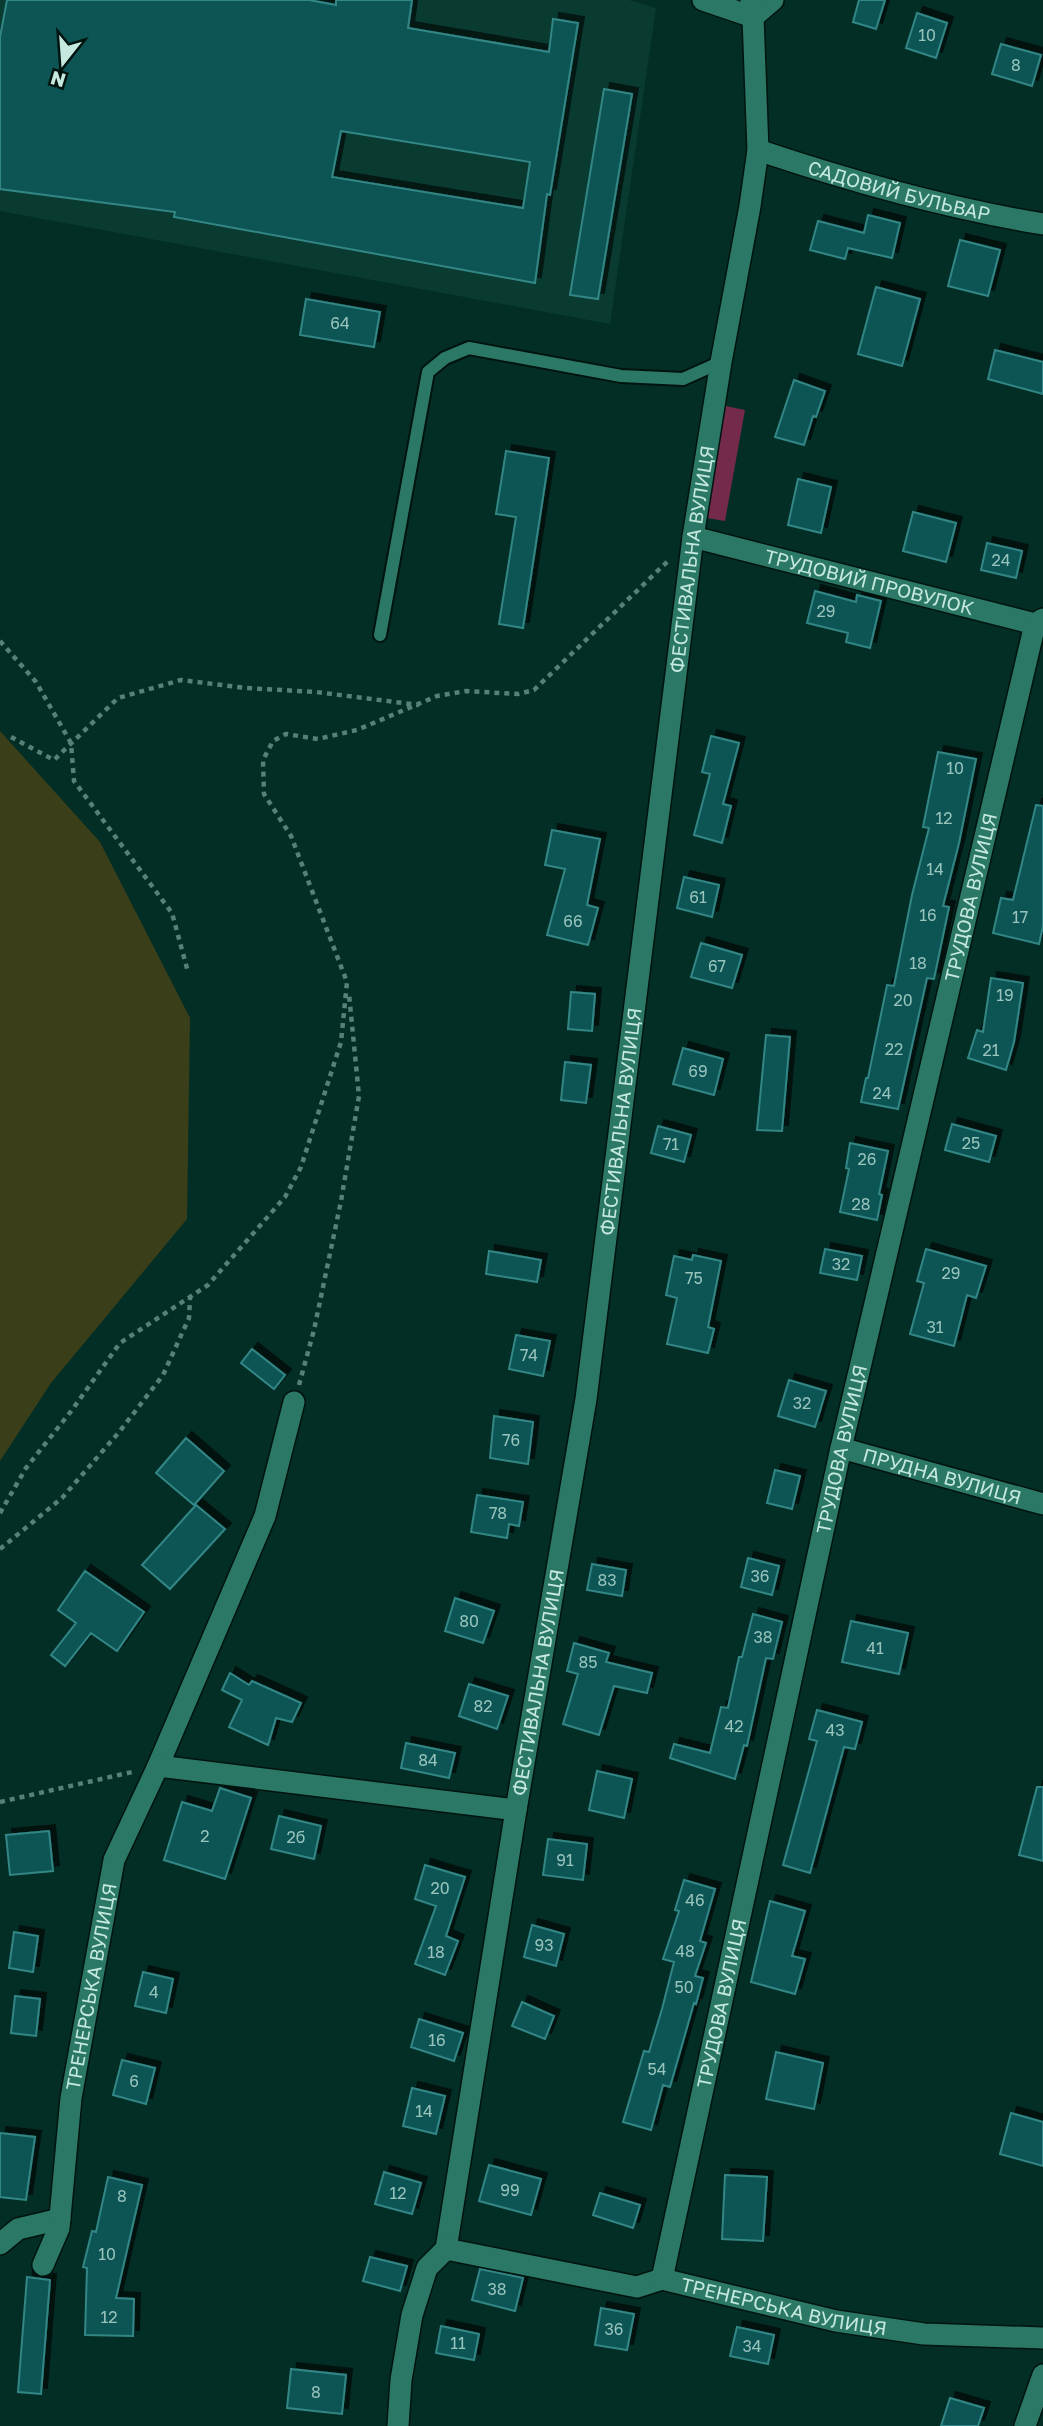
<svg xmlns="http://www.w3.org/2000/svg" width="1043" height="2426" viewBox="0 0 1043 2426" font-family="'Golos Text',sans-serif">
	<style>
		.built { fill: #093b31 }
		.green { fill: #742a4b }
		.water { fill: #3a3f19 }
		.building { fill: #105455; stroke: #328686; stroke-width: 2; fill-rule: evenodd; filter: url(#shadow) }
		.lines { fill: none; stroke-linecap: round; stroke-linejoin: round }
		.service-casing { stroke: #00140f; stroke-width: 16 }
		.minor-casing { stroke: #00140f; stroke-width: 24 }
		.path { stroke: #588076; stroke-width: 4.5; stroke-dasharray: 5 5; stroke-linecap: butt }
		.service { stroke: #2b7866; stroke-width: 12 }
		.minor { stroke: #2b7866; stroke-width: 21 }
		.labels { text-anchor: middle; stroke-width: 6; stroke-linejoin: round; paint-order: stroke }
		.number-label { font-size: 16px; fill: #98c4bc }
		.street-label { font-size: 19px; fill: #c5e9de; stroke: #00140f }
	</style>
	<defs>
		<filter id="shadow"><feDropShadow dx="6" dy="-6" stdDeviation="0" flood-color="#0009"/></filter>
	</defs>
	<rect width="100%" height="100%" fill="#032e25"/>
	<path class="built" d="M0,0H629L656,8L610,324L0,211Z"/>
	<path class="green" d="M721,405L745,410L725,521L701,517Z"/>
	<path class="water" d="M0,731L100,842L190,1018L187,1219L51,1383L0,1461Z"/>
	<path class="building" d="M7,0H309L336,5V0H412L408,28L549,52L553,19L578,23L550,195L547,194L535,283L174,217L175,212L0,189V37ZM341,131L530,162L523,208L332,177Z
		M859,0H885L876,29L853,22Z
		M917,13L947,23L936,58L906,48Z
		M1001,44L1041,55L1032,86L992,74Z
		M604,89L632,94L598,299L570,295Z
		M868,215L900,223L892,258L848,248L845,259L810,250L818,221L864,233Z
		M960,240L1000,250L988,296L948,286Z
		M876,287L920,299L902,366L858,354Z
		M306,299L380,312L374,347L300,335Z
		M995,350L1043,362V394L988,379Z
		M794,380L825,391L816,417L813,416L804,445L775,437Z
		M506,451L549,458L523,628L499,624L516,517L496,514Z
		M798,479L831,487L821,533L788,525Z
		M913,512L956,523L946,562L903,551Z
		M987,543L1022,551L1016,578L981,570Z
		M815,591L856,602L857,595L881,601L870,648L846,642L848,633L807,623Z
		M711,736L739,743L723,804L731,806L722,843L694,835L710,774L702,772Z
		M938,752L976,759L959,843L943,906L949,907L934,979L927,978L898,1109L861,1102L866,1078H868L887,985L894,986L912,895L929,828L923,827Z
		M1036,805L1043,806V926L1039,944L993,933L1001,898L1013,900Z
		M552,830L600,839L587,905L598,908L588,945L547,935L565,869L545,865Z
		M684,877L719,885L712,917L677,908Z
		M701,943L742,955L732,988L691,977Z
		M991,978L1023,983L1014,1042L1006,1070L968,1058L977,1030L983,1032Z
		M571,992L595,994L592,1031L568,1029Z
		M766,1035L790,1037L782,1131L757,1130Z
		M683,1048L723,1059L714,1095L673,1084Z
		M565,1062L591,1065L586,1103L561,1100Z
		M952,1124L996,1136L989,1162L945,1150Z
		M658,1126L691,1135L684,1162L651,1153Z
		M850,1143L888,1151L879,1194L882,1195L877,1220L840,1212L849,1169L846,1168Z
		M825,1249L862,1256L857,1280L820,1273Z
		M926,1249L986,1266L976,1298L967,1295L954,1346L910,1334L924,1283L917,1281Z
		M489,1251L541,1260L537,1282L486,1274Z
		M693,1255L721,1261L708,1327L714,1329L708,1353L667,1344L677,1298L666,1295L674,1256L692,1260Z
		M516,1335L550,1341L543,1376L509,1369Z
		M252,1349L285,1375L274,1389L241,1363Z
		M789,1380L826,1391L815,1427L778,1416Z
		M494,1416L533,1422L528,1464L490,1458Z
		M186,1438L224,1471L194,1505L156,1473Z
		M775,1470L800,1476L792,1509L767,1503Z
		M477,1495L523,1502L519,1526L509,1524L507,1538L471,1532Z
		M196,1505L225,1529L170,1589L142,1565Z
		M748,1558L779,1566L772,1595L741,1587Z
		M592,1564L626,1570L622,1596L587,1590Z
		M85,1571L144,1612L117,1651L91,1633L65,1666L51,1655L76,1623L58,1610Z
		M455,1598L494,1611L483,1643L445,1631Z
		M753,1614L782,1622L773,1659L766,1658L747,1746L744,1745L735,1779L670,1758L674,1744L710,1753L721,1707L728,1708L739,1657H742Z
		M851,1621L908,1633L899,1674L842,1662Z
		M574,1643L609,1653L606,1662L652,1673L647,1693L614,1686L599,1735L563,1724L578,1674L567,1671Z
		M230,1673L249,1685L252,1681L301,1703L292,1722L276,1718L268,1745L229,1727L242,1700L222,1690Z
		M469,1684L508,1696L497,1729L459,1716Z
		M817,1710L862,1722L855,1749L844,1747L810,1873L783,1865L817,1741L809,1739Z
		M406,1743L455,1753L449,1778L401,1768Z
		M597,1771L632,1779L624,1818L589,1810Z
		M1037,1787H1043V1861L1019,1855Z
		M220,1788L251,1798L225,1879L164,1860L182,1802L212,1811Z
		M279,1816L321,1826L314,1859L271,1849Z
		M49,1831L53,1871L10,1875L6,1835Z
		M548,1839L587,1844L583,1880L543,1875Z
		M425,1865L465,1877L446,1936L458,1941L445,1975L415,1964L436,1906L415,1899Z
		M684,1880L715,1889L700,1941L706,1943L695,1976L703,1978L696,2004L694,2003L670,2087L663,2085L651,2130L623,2122L644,2051L649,2052L662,2009L674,1962L663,1959L679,1911L675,1910Z
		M770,1901L805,1911L792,1956L805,1959L795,1994L751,1982Z
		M532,1925L564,1934L556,1966L524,1957Z
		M14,1932L38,1936L33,1972L9,1968Z
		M143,1972L173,1979L166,2013L135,2006Z
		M15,1996L40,1999L36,2036L11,2033Z
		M522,2002L554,2016L545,2039L512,2026Z
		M419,2019L463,2033L454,2061L411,2047Z
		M776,2052L823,2063L814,2109L766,2099Z
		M122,2060L155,2068L146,2104L113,2095Z
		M412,2088L445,2096L436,2134L403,2126Z
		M1011,2113L1043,2122V2166L1000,2154Z
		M0,2133L35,2137L26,2200L0,2197Z
		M489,2165L541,2179L531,2215L479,2201Z
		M384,2172L421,2183L412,2214L375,2204Z
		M725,2175L767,2177L763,2241L722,2239Z
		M108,2177L142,2185L116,2298L134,2299L133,2336L85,2335L87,2268L83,2267L92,2231L96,2232Z
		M600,2193L640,2205L633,2228L593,2215Z
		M370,2257L407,2266L400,2291L363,2281Z
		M480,2269L523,2278L515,2311L472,2300Z
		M27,2277L50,2280L41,2394L18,2392Z
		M601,2308L634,2314L627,2350L595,2345Z
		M441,2326L479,2334L474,2360L436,2353Z
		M737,2327L774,2335L768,2364L730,2356Z
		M291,2369L346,2375L342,2414L287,2408Z
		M950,2398L984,2408L978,2426H941Z"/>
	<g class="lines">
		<defs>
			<path id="service" d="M380,635L428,372L445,358L469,348L621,376L683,379L721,362"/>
			<g id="minor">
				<path d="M703,0L753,17"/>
				<path d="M753,17L773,0"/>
				<path id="s1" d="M758,150C850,181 947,208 1043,224"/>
				<path id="s2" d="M693,537L1035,624L1043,619"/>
				<path id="s3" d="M841,1448L1043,1504"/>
				<path d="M158,1766L265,1516L294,1402"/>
				<path d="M0,2244L18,2229L60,2219"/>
				<path id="s4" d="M446,2249L516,1810L586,1399L693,537L721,362L750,206L758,150L753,17L751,0"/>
				<path id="s5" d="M446,2249L637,2287L662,2279L836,2321L924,2334L1043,2338"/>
				<path id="s6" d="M43,2265L59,2228L71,2098L114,1860L158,1766L516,1810"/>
				<path id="s7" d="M662,2279L841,1448L1035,624"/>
				<path d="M398,2426L401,2380L412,2315L427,2268L446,2249"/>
				<path d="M1025,2426L1043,2375"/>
			</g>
		</defs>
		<use href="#service" class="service-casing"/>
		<use href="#minor" class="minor-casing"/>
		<path class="path" d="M0,641L36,682L71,743L74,781L172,913L188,972
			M11,737L54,760L118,698L181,680L246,688L316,692L419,705
			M299,1385L314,1330L341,1201L359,1096L349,994
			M0,1513L26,1468L72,1410L120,1343L208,1285L285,1197L301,1167L341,1042L347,982L291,836L264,794L263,760L273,741L286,734L318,739L357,730L437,696L466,691L518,694L534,690L669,560
			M0,1549L62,1498L120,1431L163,1375L189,1318L190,1298
			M0,1802L132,1772"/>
		<use href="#service" class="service"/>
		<use href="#minor" class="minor"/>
	</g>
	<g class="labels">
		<g class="number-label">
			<text x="927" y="41">10</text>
			<text x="1016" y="71">8</text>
			<text x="340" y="329">64</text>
			<text x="1001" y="566">24</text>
			<text x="826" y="617">29</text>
			<text x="955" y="774">10</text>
			<text x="944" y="824">12</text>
			<text x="935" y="875">14</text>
			<text x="698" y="903">61</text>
			<text x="928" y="921">16</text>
			<text x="1020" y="923">17</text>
			<text x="573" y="927">66</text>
			<text x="918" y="969">18</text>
			<text x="717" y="972">67</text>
			<text x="1005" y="1001">19</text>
			<text x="903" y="1006">20</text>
			<text x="894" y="1055">22</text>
			<text x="991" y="1056">21</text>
			<text x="698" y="1077">69</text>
			<text x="882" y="1099">24</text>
			<text x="971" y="1149">25</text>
			<text x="671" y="1150">71</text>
			<text x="867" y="1165">26</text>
			<text x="861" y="1210">28</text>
			<text x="841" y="1270">32</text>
			<text x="951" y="1279">29</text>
			<text x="694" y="1284">75</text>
			<text x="935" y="1333">31</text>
			<text x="529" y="1361">74</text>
			<text x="802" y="1409">32</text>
			<text x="511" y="1446">76</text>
			<text x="498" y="1519">78</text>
			<text x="760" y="1582">36</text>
			<text x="607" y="1586">83</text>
			<text x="469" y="1627">80</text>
			<text x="763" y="1643">38</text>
			<text x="875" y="1654">41</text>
			<text x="588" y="1668">85</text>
			<text x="483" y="1712">82</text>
			<text x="734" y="1732">42</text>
			<text x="835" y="1736">43</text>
			<text x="428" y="1766">84</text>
			<text x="205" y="1842">2</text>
			<text x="296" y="1843">2б</text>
			<text x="565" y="1866">91</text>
			<text x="440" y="1894">20</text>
			<text x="695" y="1906">46</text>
			<text x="544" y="1951">93</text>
			<text x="685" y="1957">48</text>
			<text x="436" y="1958">18</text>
			<text x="684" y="1993">50</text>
			<text x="154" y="1998">4</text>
			<text x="437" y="2046">16</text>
			<text x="657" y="2075">54</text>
			<text x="134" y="2087">6</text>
			<text x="424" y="2117">14</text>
			<text x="510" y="2196">99</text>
			<text x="398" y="2199">12</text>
			<text x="122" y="2202">8</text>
			<text x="107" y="2260">10</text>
			<text x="497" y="2295">38</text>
			<text x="109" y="2323">12</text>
			<text x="614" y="2335">36</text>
			<text x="458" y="2349">11</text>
			<text x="752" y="2352">34</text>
			<text x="316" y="2398">8</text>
		</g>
		<g class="street-label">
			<text dy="7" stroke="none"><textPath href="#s1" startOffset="147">САДОВИЙ БУЛЬВАР</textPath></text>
			<text dy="7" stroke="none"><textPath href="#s4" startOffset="1708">ФЕСТИВАЛЬНА ВУЛИЦЯ</textPath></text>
			<text dy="7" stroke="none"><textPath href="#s2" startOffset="182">ТРУДОВИЙ ПРОВУЛОК</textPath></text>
			<text dy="7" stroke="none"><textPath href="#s7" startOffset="1416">ТРУДОВА ВУЛИЦЯ</textPath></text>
			<text dy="7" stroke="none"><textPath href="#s4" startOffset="1141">ФЕСТИВАЛЬНА ВУЛИЦЯ</textPath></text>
			<text dy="7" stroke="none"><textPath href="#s7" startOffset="849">ТРУДОВА ВУЛИЦЯ</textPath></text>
			<text dy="7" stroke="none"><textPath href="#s3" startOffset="105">ПРУДНА ВУЛИЦЯ</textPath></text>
			<text dy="7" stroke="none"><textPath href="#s4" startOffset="574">ФЕСТИВАЛЬНА ВУЛИЦЯ</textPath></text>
			<text dy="7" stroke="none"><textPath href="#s6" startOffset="284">ТРЕНЕРСЬКА ВУЛИЦЯ</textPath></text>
			<text dy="7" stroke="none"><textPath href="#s7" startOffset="282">ТРУДОВА ВУЛИЦЯ</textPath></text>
			<text dy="7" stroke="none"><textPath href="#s5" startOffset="346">ТРЕНЕРСЬКА ВУЛИЦЯ</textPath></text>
		</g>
	</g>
	<g transform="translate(63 63) rotate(197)" stroke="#00140f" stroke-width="5" paint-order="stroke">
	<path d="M0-5L12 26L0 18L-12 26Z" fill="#c5e9de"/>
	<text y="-10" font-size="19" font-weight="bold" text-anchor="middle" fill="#c5e9de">N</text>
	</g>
</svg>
